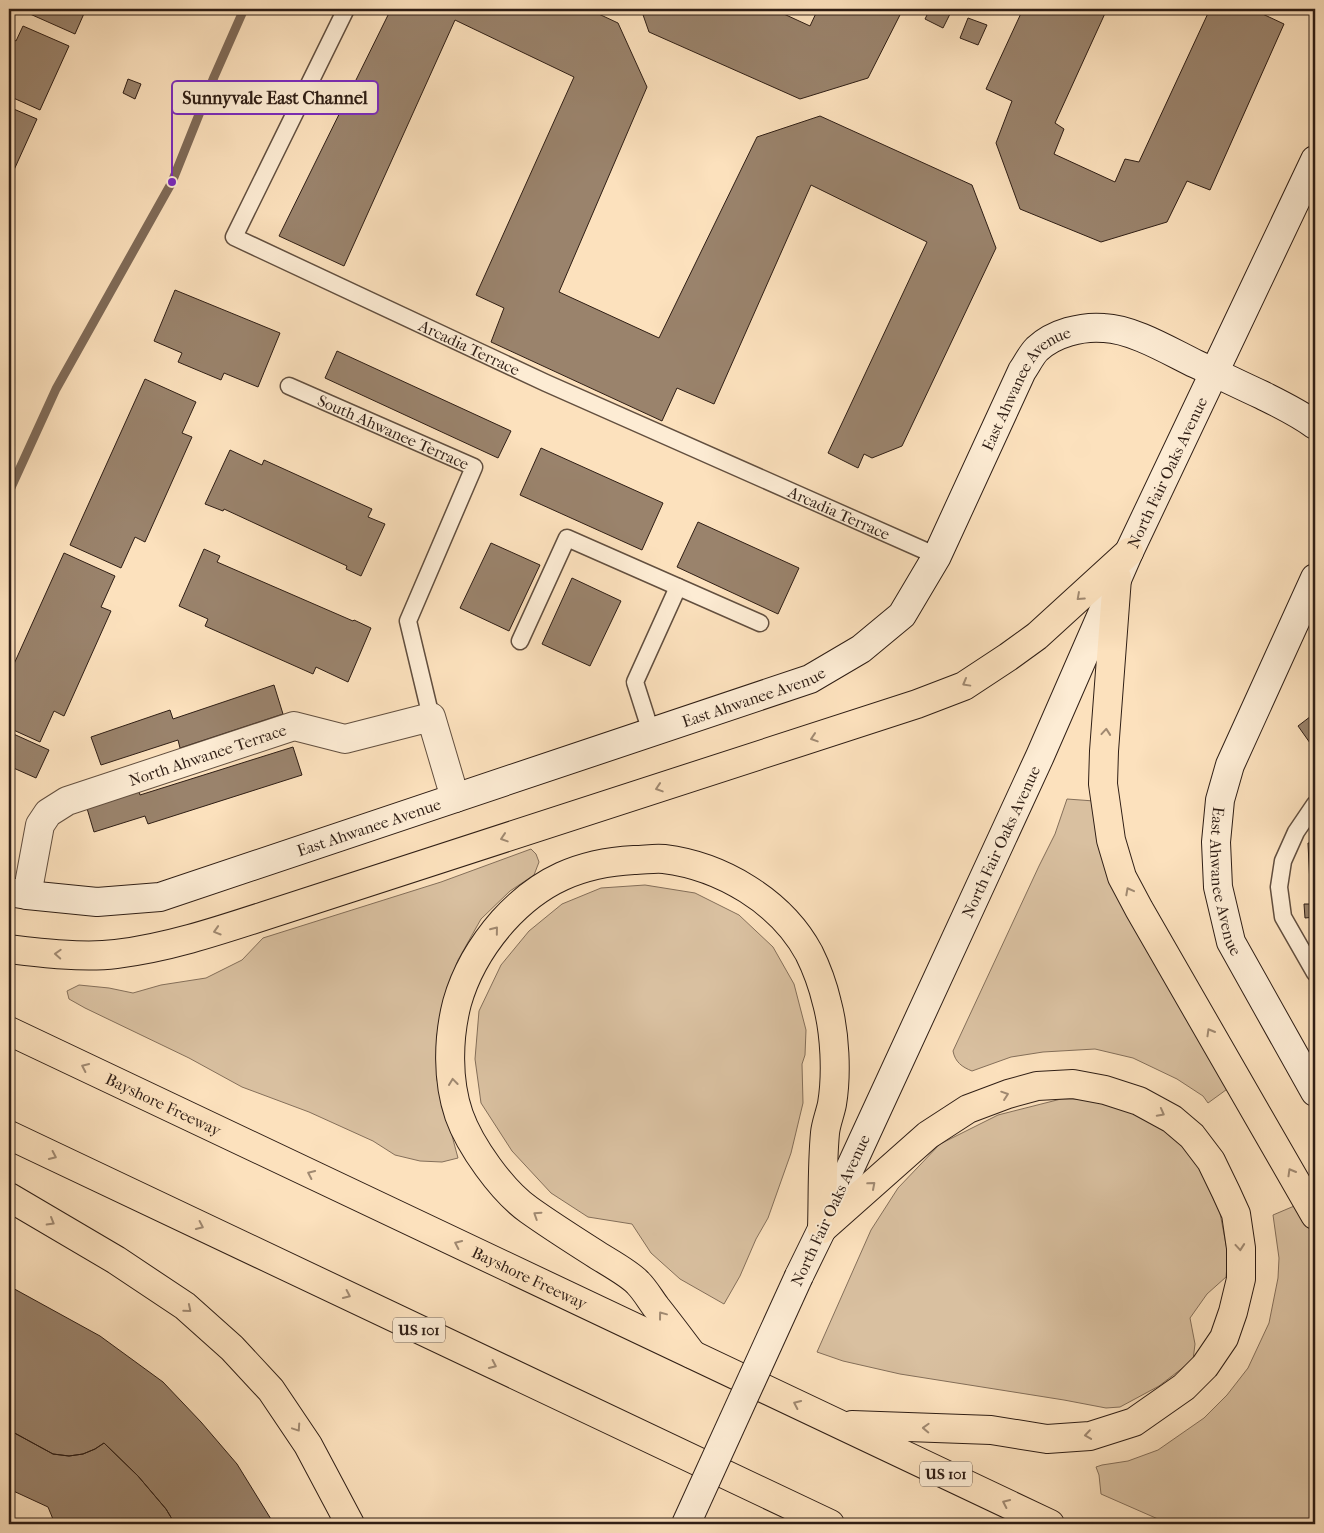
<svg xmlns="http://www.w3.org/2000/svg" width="1324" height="1533" viewBox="0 0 1324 1533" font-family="'IM FELL French Canon',serif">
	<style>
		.green { fill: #d9c0a0; stroke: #846f5a }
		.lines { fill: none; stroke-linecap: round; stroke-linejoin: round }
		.stream { stroke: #806b58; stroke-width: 9 }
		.building { fill: #9a836c; stroke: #2f1e15 }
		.lane-casing { stroke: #624f3f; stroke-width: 19 }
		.street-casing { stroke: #624f3f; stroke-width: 30 }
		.secondary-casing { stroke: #2f1e15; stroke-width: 30 }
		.highway-casing { stroke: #2f1e15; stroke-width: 30 }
		.lane { stroke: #fdecd4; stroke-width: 16 }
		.street { stroke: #fdecd4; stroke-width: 28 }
		.secondary { stroke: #fdecd4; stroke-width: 28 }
		.highway { stroke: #fce1bd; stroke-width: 28 }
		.secondary-bridge-casing { stroke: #2f1e15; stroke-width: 30; stroke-linecap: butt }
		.secondary-bridge { stroke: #fdecd4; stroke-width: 28 }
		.oneway { stroke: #a08971 }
		.labels { text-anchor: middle; stroke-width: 4; stroke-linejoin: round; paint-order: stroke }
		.shield { fill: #fdecd4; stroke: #6d5c4e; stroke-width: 1 }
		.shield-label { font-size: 15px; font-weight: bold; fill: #2f1e15 }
		.street-label { font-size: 16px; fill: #2f1e15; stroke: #fdecd4 }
		.leader { fill: none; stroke: #7b2cbf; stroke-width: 2 }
		.callout-dot { fill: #7b2cbf; stroke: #fdecd4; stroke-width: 2 }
		.callout { fill: #fdecd4; stroke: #7b2cbf; stroke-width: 2 }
		.callout-label { font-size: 18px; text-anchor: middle; font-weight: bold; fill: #2f1e15 }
	</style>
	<rect width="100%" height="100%" fill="#fce1bd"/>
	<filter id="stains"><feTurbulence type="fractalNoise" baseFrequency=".004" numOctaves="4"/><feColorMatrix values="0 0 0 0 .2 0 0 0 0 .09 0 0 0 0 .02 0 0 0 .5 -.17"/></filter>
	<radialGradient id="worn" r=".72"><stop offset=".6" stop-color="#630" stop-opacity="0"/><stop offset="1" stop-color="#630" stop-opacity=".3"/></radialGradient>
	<path class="green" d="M1067,799L1094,801L1230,1087L1208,1103L1203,1096L1177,1079L1133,1058L1095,1049L1043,1052L1011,1057L972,1071C962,1067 955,1062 953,1051L1039,866L1055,834Z
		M531,849L536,854L539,862L534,875L510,891L481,919L458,960L444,998L437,1035V1080L458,1158L442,1162L420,1161L395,1155L373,1141L309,1112L242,1087L189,1058L85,1008L69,999L67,991L79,985L109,988L133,993L161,985L206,978L242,960L263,938L441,882Z
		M645,885L695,893L739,915L773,947L794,984L806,1030L805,1055L802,1064L803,1103L791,1153L768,1218L756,1239L740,1276L724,1304L680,1279L651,1253L632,1224L588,1217L551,1193L512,1151L481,1103L475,1059L479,1011L501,965L529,931L562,904L601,888Z
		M1061,1099H1100L1173,1131L1195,1159L1220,1213L1228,1255L1226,1277L1207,1294L1190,1318L1195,1344L1193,1360L1159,1386L1120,1407L1106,1408L1064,1400L900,1374L843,1361L817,1352L871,1230L898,1188L940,1144L998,1115Z
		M1299,1204L1315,1232V1524H1178L1158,1519L1101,1494L1099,1475L1096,1467L1102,1465L1128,1461L1158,1450L1204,1418L1227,1395L1248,1368L1269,1323L1278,1278L1279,1258L1273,1215Z"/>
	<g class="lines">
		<path class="stream" d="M9,492L56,389L172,182L214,77L244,9"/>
	</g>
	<path class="building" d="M32,9H86L75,34L30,14Z
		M391,9H588L618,23L647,87L559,292L659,338L757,137L820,116L972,185L996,248L902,446L872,458L864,454L858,468L828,453L927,242L811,185L714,404L677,388L662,421L491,342L504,308L476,295L574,77L455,20L344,266L279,236Z
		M641,9H773L810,26L818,9H903L868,78L800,99L649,32Z
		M930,9L952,10L943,28L925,19Z
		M1023,9H1107L1055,123L1064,129L1054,154L1115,182L1125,159L1139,162L1210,9H1252L1284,24L1210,190L1187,181L1167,222L1101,242L1020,209L996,143L1012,101L986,89Z
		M968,18L987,25L978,45L960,38Z
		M23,26L69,46L40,110L9,96V37L16,41Z
		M128,79L141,84L135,99L123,93Z
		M9,107L37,119L9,181Z
		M175,290L280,333L258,387L224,373L221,380L178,362L182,353L154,341Z
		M337,351L511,431L498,458L325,378Z
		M145,379L196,402L182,433L192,437L145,542L135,537L121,568L70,545Z
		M541,448L663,503L642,550L520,495Z
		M230,450L262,465L264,460L372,509L368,517L385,524L361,576L346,569L347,566L224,509L223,511L205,504Z
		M698,522L799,568L778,614L677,567Z
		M491,543L540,565L509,631L460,608Z
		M204,549L220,556L217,562L353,621L354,620L371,628L348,682L316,667L313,674L205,626L208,619L179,606Z
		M64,553L115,576L101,607L111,611L64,716L54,711L40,742L9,728V675Z
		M572,578L621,601L590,666L542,644Z
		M274,685L283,714L180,748L178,740L101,765L91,737L170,710L173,719Z
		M1315,713V750L1298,726Z
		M9,732L49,750L36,778L9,766Z
		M293,747L302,775L148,824L145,816L94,832L86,805L138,788L140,795Z
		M1308,843H1315V885H1310Z
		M1304,904H1315V917L1305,918Z
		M9,1286L100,1336L163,1382L201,1422L237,1464L274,1524H175L166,1509L138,1476L104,1443L95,1449L83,1454L69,1456L53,1454L9,1430Z
		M9,1430L53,1454L69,1456L83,1454L95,1449L104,1443L138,1476L166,1509L175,1524H55L48,1507L9,1489Z"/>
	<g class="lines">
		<defs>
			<g id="lane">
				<path id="s1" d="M346,9L234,237L546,383L937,556"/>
				<path id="s2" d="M289,386L474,467L408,621L431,717"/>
				<path d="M520,641L567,538L760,623"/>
				<path d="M651,732L635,682L678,587"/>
				<path d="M1315,804L1296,832L1283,861L1279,887L1283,917L1315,973"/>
			</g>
			<g id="street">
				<path id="s3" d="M27,895L40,825L48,813L67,801L294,726L345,739L431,717L455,798"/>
			</g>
			<g id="secondary">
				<path id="s4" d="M1315,578L1230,765L1220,800L1216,842L1218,887L1231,942L1315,1092"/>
				<path id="s5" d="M9,892L27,895L97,902L160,897L810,679L861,649L902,615L937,556L1022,371C1027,364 1031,355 1037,349C1054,333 1082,326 1104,328C1133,329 1171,352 1196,364C1218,374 1240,385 1262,395C1280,404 1299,413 1315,425"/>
				<path id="s6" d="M799,1276L822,1229L1040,756L1129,552L1315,160"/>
			</g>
			<g id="highway">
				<path d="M1117,578L1104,751L1103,784L1111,840L1122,877L1139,909L1315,1215"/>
				<path d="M9,949C42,953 83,958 116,954C166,948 215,932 264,916L917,704L964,686L1008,657L1037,636L1129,552"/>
				<path id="s7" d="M9,1031L1050,1524"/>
				<path d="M9,1135L830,1524"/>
				<path d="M9,1197L116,1260L185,1306L232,1348L271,1390L308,1445L350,1524"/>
				<path d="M822,1229L928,1135L968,1109L1008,1094L1037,1086L1073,1084L1105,1090L1139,1101L1172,1119L1192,1136L1211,1161L1226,1192L1236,1214L1241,1248V1279L1233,1312L1224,1338L1205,1366L1184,1387L1134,1422L1090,1436L1047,1439L991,1430L852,1425"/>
				<path d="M692,1354C680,1338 668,1322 656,1307C650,1299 645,1290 638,1283C629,1273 606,1261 594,1253C572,1239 550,1225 529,1210C502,1191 470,1146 459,1115C447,1080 448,1038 457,1003C466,971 481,946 503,921C540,880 580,863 634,860C644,860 654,858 664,859C721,866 781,901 809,953C817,969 823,986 827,1003C835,1033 837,1074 832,1104C830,1114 826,1123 825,1133C822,1165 823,1197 822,1229"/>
			</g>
		</defs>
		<use href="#lane" class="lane-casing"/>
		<use href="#street" class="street-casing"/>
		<use href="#secondary" class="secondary-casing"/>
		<use href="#highway" class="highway-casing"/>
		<use href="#lane" class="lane"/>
		<use href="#street" class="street"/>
		<use href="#secondary" class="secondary"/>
		<use href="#highway" class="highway"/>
		<defs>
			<path id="secondary-bridge" d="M686,1524L799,1276"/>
		</defs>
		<use href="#secondary-bridge" class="secondary-bridge-casing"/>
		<use href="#secondary-bridge" class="secondary-bridge"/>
	</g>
	<defs><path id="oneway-chevron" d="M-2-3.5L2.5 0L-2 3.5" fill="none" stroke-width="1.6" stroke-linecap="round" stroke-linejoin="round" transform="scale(1.25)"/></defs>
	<g class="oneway">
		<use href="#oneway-chevron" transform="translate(1080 597) rotate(138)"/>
		<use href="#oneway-chevron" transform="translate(966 683) rotate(151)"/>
		<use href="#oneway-chevron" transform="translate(1106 732) rotate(-85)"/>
		<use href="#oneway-chevron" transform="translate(814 738) rotate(162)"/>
		<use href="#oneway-chevron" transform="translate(659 788) rotate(162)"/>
		<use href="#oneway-chevron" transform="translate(504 838) rotate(162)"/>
		<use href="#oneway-chevron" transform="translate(1129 891) rotate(-118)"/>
		<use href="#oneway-chevron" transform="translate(495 930) rotate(-51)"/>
		<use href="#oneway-chevron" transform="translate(217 931) rotate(163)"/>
		<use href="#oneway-chevron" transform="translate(58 954) rotate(-177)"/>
		<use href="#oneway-chevron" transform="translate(1210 1032) rotate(-120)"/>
		<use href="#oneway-chevron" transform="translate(85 1067) rotate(-155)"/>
		<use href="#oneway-chevron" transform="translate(453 1082) rotate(-97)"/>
		<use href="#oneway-chevron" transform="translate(1005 1095) rotate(-19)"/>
		<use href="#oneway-chevron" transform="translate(1161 1113) rotate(28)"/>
		<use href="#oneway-chevron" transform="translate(53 1156) rotate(25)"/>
		<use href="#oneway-chevron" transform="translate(1291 1172) rotate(-120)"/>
		<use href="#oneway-chevron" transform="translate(311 1174) rotate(-155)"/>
		<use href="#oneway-chevron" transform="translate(872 1185) rotate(-41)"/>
		<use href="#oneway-chevron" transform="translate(537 1215) rotate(-147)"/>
		<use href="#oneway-chevron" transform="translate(51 1222) rotate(30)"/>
		<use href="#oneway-chevron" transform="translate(200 1226) rotate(25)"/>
		<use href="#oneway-chevron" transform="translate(458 1244) rotate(-155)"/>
		<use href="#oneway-chevron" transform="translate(1240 1247) rotate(85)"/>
		<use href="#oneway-chevron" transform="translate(347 1295) rotate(25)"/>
		<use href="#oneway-chevron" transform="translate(188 1309) rotate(40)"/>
		<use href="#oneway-chevron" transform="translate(662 1315) rotate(-127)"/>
		<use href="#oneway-chevron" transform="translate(493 1365) rotate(25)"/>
		<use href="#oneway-chevron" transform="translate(797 1404) rotate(-155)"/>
		<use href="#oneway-chevron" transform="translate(297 1428) rotate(56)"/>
		<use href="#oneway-chevron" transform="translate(926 1428) rotate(-178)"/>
		<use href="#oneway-chevron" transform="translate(1088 1435) rotate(172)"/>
		<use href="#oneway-chevron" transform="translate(1006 1503) rotate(-155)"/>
	</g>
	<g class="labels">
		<g class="shield">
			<rect x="393" y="1317.5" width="52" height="25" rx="4"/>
			<rect x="920" y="1461.5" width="52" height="25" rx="4"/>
		</g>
		<g class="shield-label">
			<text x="419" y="1335">US 101</text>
			<text x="946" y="1479">US 101</text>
		</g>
		<g class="street-label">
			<text dy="6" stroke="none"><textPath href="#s1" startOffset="514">Arcadia Terrace</textPath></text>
			<text dy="6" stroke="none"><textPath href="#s5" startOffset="1211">East Ahwanee Avenue</textPath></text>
			<text dy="6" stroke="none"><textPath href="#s2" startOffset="114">South Ahwanee Terrace</textPath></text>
			<text dy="6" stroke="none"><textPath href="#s6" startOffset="884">North Fair Oaks Avenue</textPath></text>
			<text dy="6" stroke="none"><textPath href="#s1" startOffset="919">Arcadia Terrace</textPath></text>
			<text dy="6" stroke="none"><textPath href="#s5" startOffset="778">East Ahwanee Avenue</textPath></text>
			<text dy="6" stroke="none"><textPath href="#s3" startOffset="256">North Ahwanee Terrace</textPath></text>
			<text dy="6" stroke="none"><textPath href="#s5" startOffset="372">East Ahwanee Avenue</textPath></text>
			<text dy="6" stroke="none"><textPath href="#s6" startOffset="479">North Fair Oaks Avenue</textPath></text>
			<text dy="6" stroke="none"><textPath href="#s4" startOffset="324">East Ahwanee Avenue</textPath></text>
			<text dy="6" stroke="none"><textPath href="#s7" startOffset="171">Bayshore Freeway</textPath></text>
			<text transform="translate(830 1210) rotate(-65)" y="6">North Fair Oaks Avenue</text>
			<text dy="6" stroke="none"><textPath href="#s7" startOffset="576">Bayshore Freeway</textPath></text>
		</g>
	</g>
	<path class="leader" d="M172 182L172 98"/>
	<circle class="callout-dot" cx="172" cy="182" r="5"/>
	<rect class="callout" x="172" y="81" width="206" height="33" rx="5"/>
	<g class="callout-label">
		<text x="275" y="104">Sunnyvale East Channel</text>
	</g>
	<rect width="1324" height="1533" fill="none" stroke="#fce1bd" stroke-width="30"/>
	<rect x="10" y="10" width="1304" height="1513" fill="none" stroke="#2f1e15" stroke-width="2.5"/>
	<rect x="15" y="15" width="1294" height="1503" fill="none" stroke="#2f1e15"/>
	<rect width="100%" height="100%" filter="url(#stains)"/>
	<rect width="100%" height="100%" fill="url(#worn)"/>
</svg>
